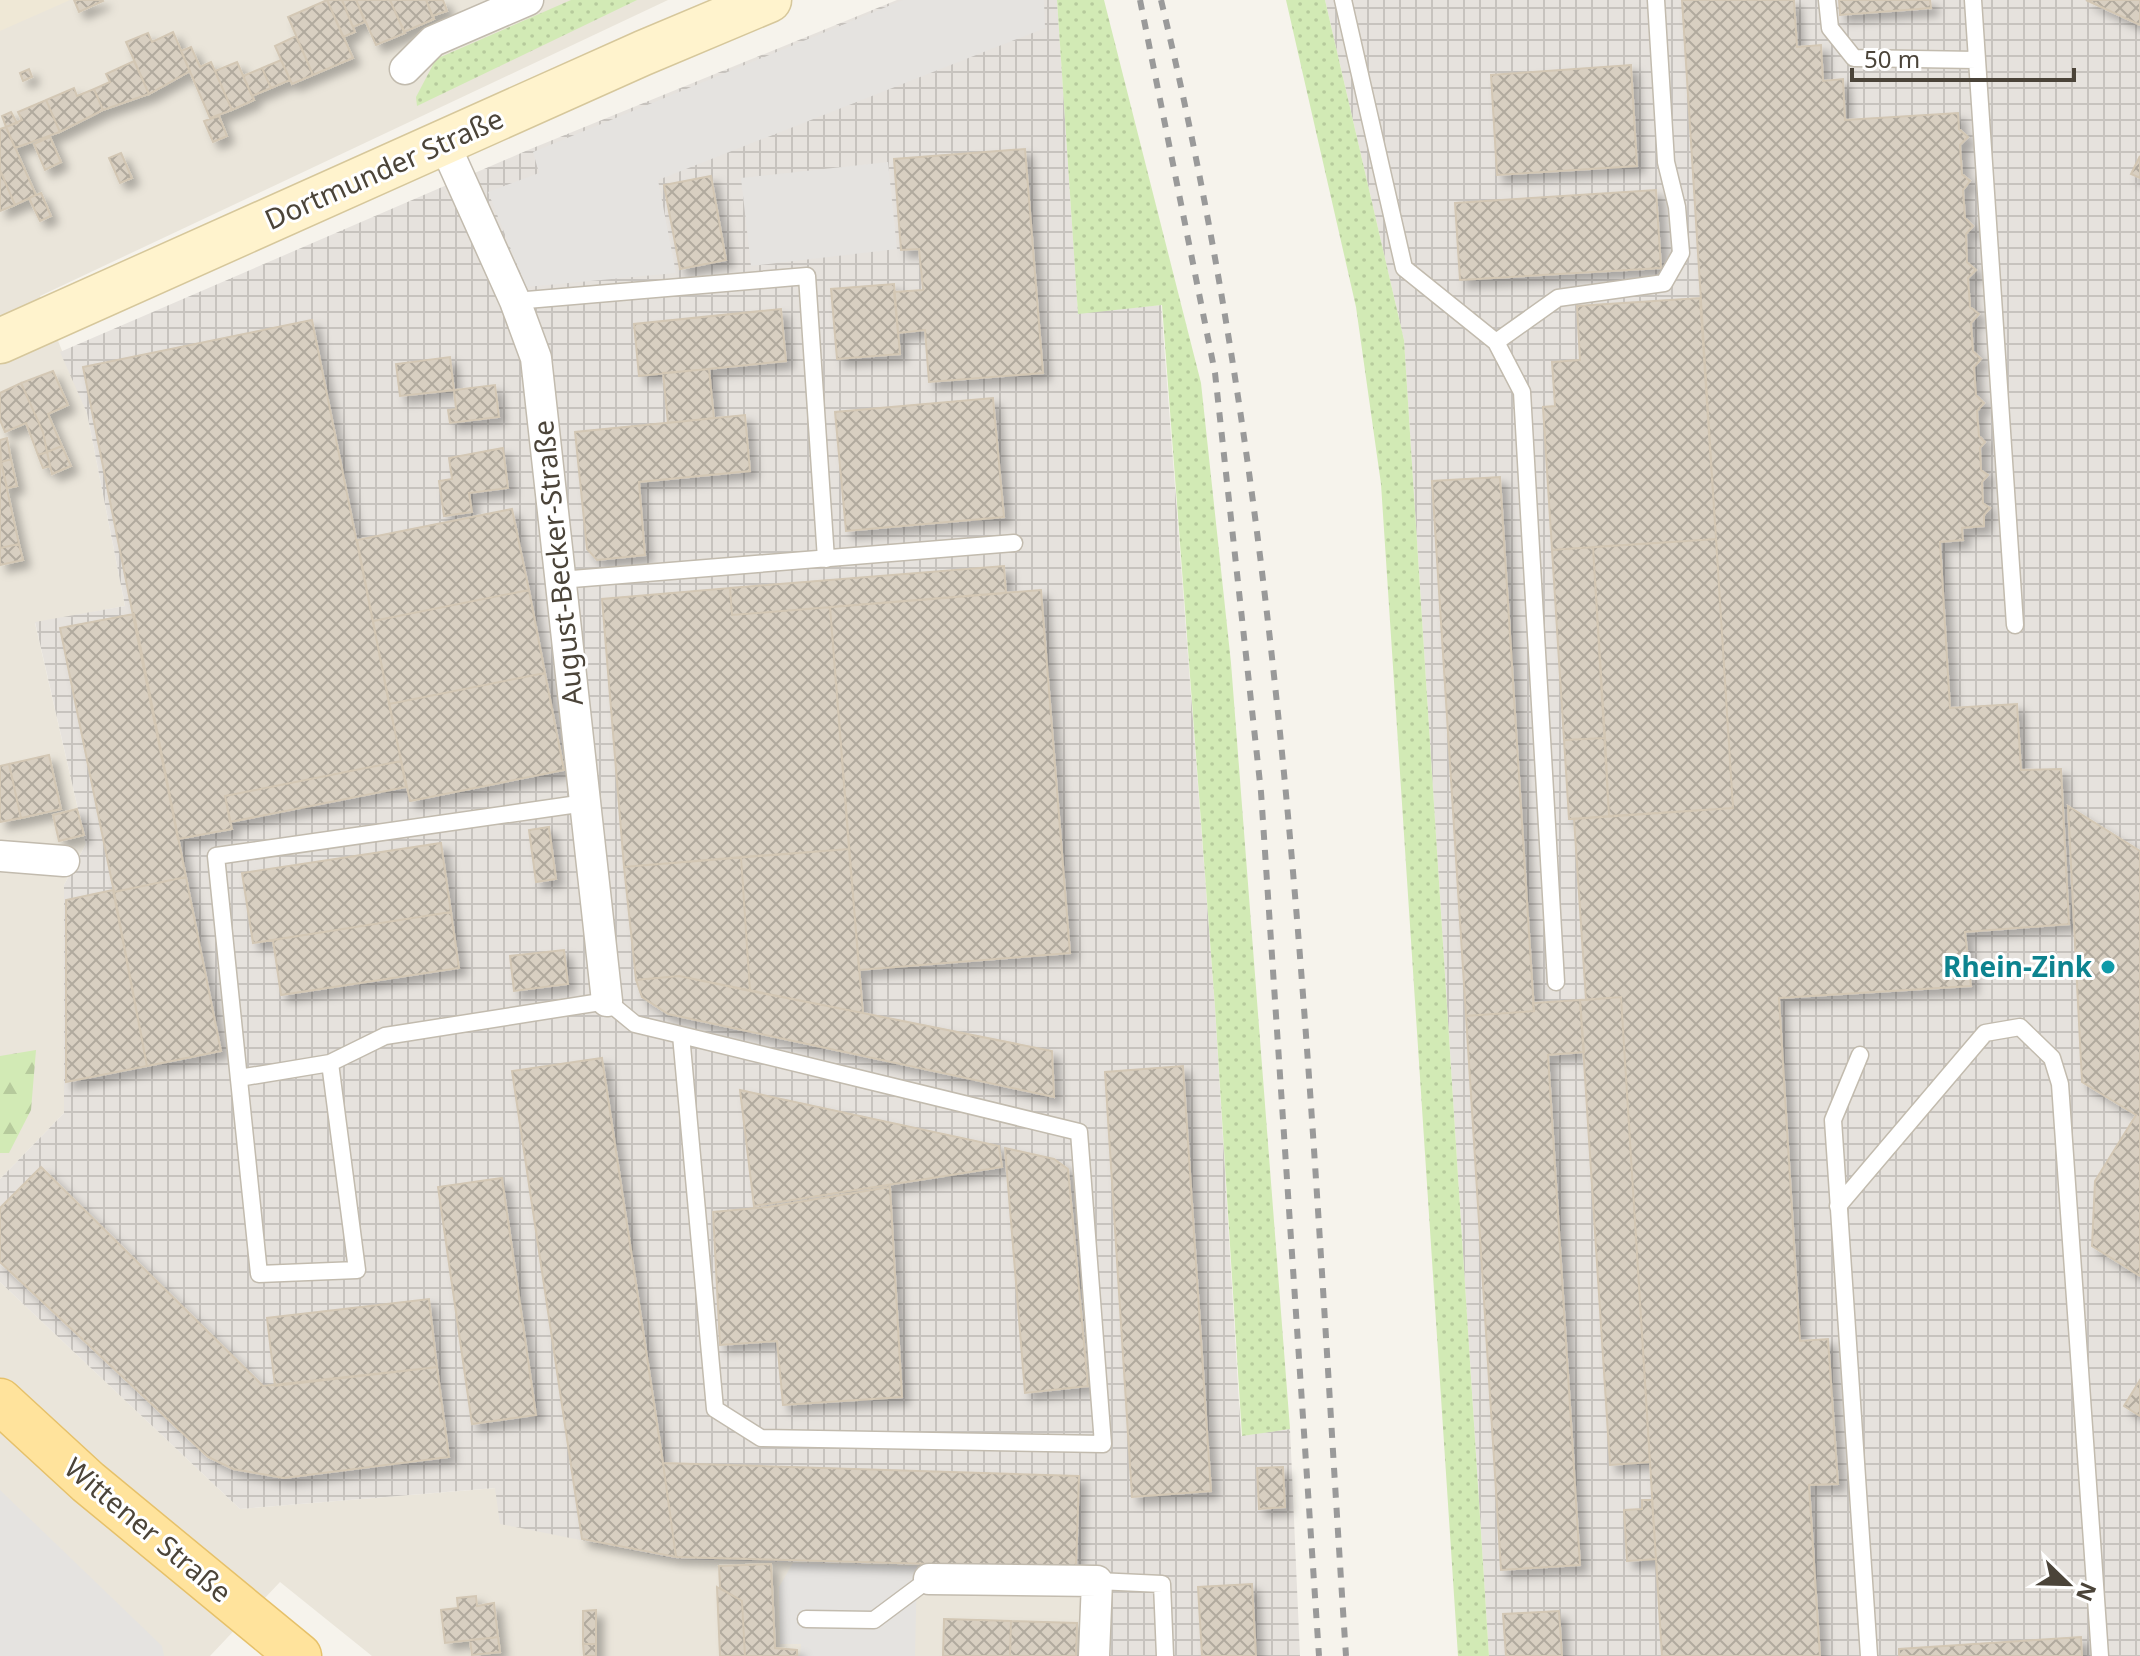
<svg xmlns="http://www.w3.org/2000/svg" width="2140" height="1656" viewBox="0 0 2140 1656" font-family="'Noto Sans',sans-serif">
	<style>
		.residential { fill: #eae5da }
		.industrial { fill: url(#industrial-grid) }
		.education { fill: #efe8d6 }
		.grass { fill: url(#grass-dots) }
		.forest { fill: url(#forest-firs) }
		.parking { fill: #e5e3e0 }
		.building { fill: url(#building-cross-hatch); stroke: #d3c7b4; stroke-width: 2; filter: url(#shadow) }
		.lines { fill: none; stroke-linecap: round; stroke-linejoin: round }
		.service-casing { stroke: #c2bbae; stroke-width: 19 }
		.minor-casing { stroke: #c2bbae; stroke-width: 33 }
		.secondary-casing { stroke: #d6c79b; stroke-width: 47 }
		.primary-casing { stroke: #e6c16a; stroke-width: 47 }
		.service { stroke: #fff; stroke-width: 16 }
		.minor { stroke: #fff; stroke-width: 30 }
		.secondary { stroke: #fff3cd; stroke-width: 44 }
		.primary { stroke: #ffe39c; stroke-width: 44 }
		.rail { stroke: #9a9a9a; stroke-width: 6; stroke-dasharray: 10 10; stroke-linecap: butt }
		.culture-dot { fill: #0f9aa8; stroke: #fff; stroke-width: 3 }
		.labels { text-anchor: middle; stroke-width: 6; stroke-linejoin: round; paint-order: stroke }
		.street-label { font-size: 28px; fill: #4b4439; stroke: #fff }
		.culture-label { font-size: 28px; font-weight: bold; fill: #0d838f; stroke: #fff; text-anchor: end }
	</style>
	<defs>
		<pattern id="industrial-grid" width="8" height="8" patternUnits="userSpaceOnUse" patternTransform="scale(2)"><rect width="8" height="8" fill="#e6e2dd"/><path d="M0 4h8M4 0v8" fill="none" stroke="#c7c3be"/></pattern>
		<pattern id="grass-dots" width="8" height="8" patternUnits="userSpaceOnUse" patternTransform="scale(2)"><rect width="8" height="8" fill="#d2eab5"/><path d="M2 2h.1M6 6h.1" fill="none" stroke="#b6ca9c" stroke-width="1.8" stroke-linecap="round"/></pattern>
		<pattern id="forest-firs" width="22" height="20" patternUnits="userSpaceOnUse" patternTransform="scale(2)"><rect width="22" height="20" fill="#d2eab5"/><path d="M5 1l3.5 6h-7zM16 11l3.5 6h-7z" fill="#b6ca9c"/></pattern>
		<pattern id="building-cross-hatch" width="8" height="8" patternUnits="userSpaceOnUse" patternTransform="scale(2)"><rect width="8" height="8" fill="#d8cfc1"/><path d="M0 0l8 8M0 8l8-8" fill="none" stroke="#b1aa9e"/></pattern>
		<filter id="shadow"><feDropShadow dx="7" dy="7" stdDeviation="4" flood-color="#0004"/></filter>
	</defs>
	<rect width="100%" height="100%" fill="#f6f3ec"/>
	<path class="residential" d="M0,0H668L40,296L87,413L125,606L35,623L86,844L64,885V1113L0,1179Z
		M0,1282L240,1509L496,1488L675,1559L1108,1570L1107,1656H372L280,1582L210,1656H0Z"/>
	<path class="industrial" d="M897,0H1057L1078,313L1161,305L1215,1007L1241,1436L1290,1429L1300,1656H1107L1108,1570L675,1559L500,1524L495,1488L240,1509L0,1282V1179L64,1113V885L86,844L35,622L125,606L87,413L60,352L528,150Z
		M1325,0H2140V1656H1489L1404,340Z"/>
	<path class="education" d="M0,0H70L0,31Z"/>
	<path class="grass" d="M571,0H637L417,106L416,97L436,59Z
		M1057,0H1104L1201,383L1231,663L1290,1429L1242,1436L1215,1007L1162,305L1078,314Z
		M1286,0H1325L1404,340L1489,1656H1458L1381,484L1356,307Z"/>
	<path class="forest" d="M36,1050L31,1110L9,1153H0V1056Z"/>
	<path class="parking" d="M903,0H1044L1045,28L658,180L676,273L526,287L488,192L539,173L533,152Z
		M888,162L897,249L751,266L741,178Z
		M0,1490L162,1646L164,1656H0Z
		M793,1563L917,1566L915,1656H800L801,1644H780L779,1587Z"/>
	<path class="building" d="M74,0H102L103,1L79,12Z
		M327,0H342L355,32L343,37Z
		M327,0L353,58L313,75L288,17Z
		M342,0H356L365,22L353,27Z
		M356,0H390L405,33L376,45Z
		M390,0H426L434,19L404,32Z
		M426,0H443L447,11L432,16Z
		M1682,0H1794L1797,47L1821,45L1823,81L1843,79L1845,120L1958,113L1959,129L1968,137L1960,145L1962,174L1970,181L1963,190L1965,218L1973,226L1966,234L1967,262L1976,270L1968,278L1970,307L1979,314L1971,323L1973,351L1981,359L1974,367L1976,395L1984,403L1977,411L1979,436L1985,442L1980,448L1981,470L1988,475L1982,482L1983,503L1990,508L1984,515V526L1962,528L1963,540L1940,542L1950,708L2017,704L2021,770L2061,769L2069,924L1965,932L1971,986L1779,998L1800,1341L1828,1339L1838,1484L1809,1485L1820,1656H1662L1621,997L1586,1000L1574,819L1733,808Z
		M1839,0H1930L1931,8L1840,15Z
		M2086,0H2140V25Z
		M173,32L190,71L149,94L126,42L148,33L152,42Z
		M296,36L313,75L292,84L275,46Z
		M191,47L200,67L211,62L232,110L210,118L181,51Z
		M281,60L290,80L271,88L262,68Z
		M134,61L149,94L103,110L94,89L110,82L106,74Z
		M237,62L254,100L232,110L215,71Z
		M1631,65L1637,166L1497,175L1491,75Z
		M262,68L271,88L252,96L243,76Z
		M29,69L32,77L23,81L20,73Z
		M74,88L77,96L94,89L103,110L60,132L46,100Z
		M46,100L60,132L15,148L6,127L22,120L18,112Z
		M11,112L17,123L6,127L2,116Z
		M219,116L227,136L213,142L204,121Z
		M6,127L36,195L15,205L0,170V129Z
		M50,137L61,162L45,170L34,144Z
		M1025,149L1043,373L929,382L925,330L898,333L894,292L923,290L919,249L901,250L894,159Z
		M121,153L132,178L120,183L109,158Z
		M2140,156V178L2131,174Z
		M0,170L15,205L0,211Z
		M711,176L726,260L680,269L664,185Z
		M1656,190L1661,268L1460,280L1455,203Z
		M41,193L51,216L40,221L29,198Z
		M894,284L900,354L837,359L831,289Z
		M1700,298L1716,539L1552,550L1543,407L1555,406L1552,362L1580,360L1577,306Z
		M781,309L786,361L639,376L634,324Z
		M312,320L401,761L225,796L232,829L178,839L83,367Z
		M450,357L454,390L400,396L396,364Z
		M709,369L714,418L668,423L663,373Z
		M53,371L68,405L48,414L62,446L47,452L43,432L21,383Z
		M21,383L43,432L47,452L38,455L26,423L5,432L0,420V393Z
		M495,385L499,417L450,423L448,410L456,409L454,390Z
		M993,398L1004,517L846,531L835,412Z
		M745,415L750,471L639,482L645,555L597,560L587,549L575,432Z
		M7,438L11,459L1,462L0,440Z
		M62,446L71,466L52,474L47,452Z
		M503,448L508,488L469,493L472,512L444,516L439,481L452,479L449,458Z
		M47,452L50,466L43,468L38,455Z
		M0,457L19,544L0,548Z
		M11,459L17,486L7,488L1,462Z
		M1500,477L1534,1011L1466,1016L1432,481Z
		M512,509L529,590L373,621L357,540Z
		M1716,539L1733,808L1609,816L1593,547Z
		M19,544L23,560L0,565V548Z
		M1593,547L1605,738L1564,740L1552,550Z
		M1004,566L1006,593L732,615L730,588Z
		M730,588L732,615L830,607L849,849L624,867L602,599Z
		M529,590L545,673L389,704L373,621Z
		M1041,590L1070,953L859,970L830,607Z
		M134,614L186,877L114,892L60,628Z
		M545,673L564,770L410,801L389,704Z
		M1605,738L1609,816L1569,819L1564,740Z
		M49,755L61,809L21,818L9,764Z
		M401,761L406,787L230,822L225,796Z
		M9,764L21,818L0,822V766Z
		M2068,806L2140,851V1276L2092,1246L2095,1181L2136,1115L2082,1082Z
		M77,809L84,835L59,841L53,815Z
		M549,827L556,879L536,882L529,830Z
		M441,843L451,912L253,943L242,873Z
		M849,849L863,1013L750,991L741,857Z
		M741,857L750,991L679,976L636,980L624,867Z
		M186,877L221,1051L147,1066L114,892Z
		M113,890L147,1066L66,1082V900Z
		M451,912L459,968L281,995L273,940Z
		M564,950L568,984L514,991L510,956Z
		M679,976L1052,1051L1054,1097L668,1014L642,997L636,980Z
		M1621,997L1650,1462L1610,1465L1580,1000Z
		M1580,1000L1584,1052L1548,1055L1580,1565L1501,1570L1466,1016L1534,1011L1533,1003Z
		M602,1058L663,1463L676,1557L582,1539L512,1071Z
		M1183,1066L1211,1491L1132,1497L1105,1072Z
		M740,1090L999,1146L1002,1167L754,1206Z
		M1005,1148L1054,1159L1068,1169L1088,1386L1025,1393Z
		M41,1167L263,1386L437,1367L449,1457L284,1478L233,1469L208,1457L0,1262V1208Z
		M502,1178L536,1415L472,1424L438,1187Z
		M890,1187L902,1397L783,1405L777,1341L720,1345L713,1212L768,1207Z
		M429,1299L437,1367L275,1386L267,1318Z
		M2140,1380V1416L2124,1406Z
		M663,1463L1079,1476L1076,1568L676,1557Z
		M1283,1467L1285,1507L1259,1509L1257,1468Z
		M1642,1500H1652L1656,1559L1627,1561L1624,1510L1642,1509Z
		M771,1564L775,1648L797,1650V1656H745L742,1601L720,1588L719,1566Z
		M1252,1584L1256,1656H1202L1198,1587Z
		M717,1587L742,1601L745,1656H720Z
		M476,1596L477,1606L494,1603L498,1637L445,1643L441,1610L458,1608L457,1598Z
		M596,1610V1644H583V1611Z
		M1559,1611L1562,1656H1506L1503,1614Z
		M944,1619L1011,1621L1010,1656H943Z
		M1011,1621L1077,1623L1076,1656H1010Z
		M498,1637L500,1652L472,1655L470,1640Z
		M2081,1637L2082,1656H1899V1649Z
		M583,1644H596V1656H584Z"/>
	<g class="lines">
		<defs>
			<path id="service" d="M1343,0L1404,268L1496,342L1522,392L1556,982
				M1827,0L1830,28L1854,58L1976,60
				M1973,0L2015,625
				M515,301L807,276L826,559
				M1496,342L1558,298L1664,283L1681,253L1677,207L1666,162L1656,0
				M560,580L1014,543
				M585,803L216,856L259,1274L357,1270L330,1063L385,1036L607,1001L635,1024L681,1035L1079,1132L1103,1444L761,1438L715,1409L681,1035
				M1860,1055L1833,1120L1869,1656
				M239,1078L330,1063
				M1838,1206L1985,1033L2020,1027L2052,1058L2060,1084L2100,1656
				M1097,1581L1162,1584L1165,1656
				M806,1619L874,1620L929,1579"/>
			<path id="minor" d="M405,69L433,41L528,0
				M444,143L515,301L536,358L607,1001
				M0,856L64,861
				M929,1579L1097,1581L1094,1656"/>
			<path id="secondary" d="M0,341L643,53L769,0"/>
			<path id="primary" d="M0,1401L88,1482L299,1656"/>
		</defs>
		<use href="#service" class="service-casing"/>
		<use href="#minor" class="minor-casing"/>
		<use href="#secondary" class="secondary-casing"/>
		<use href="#primary" class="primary-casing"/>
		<use href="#service" class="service"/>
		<use href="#minor" class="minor"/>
		<use href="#secondary" class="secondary"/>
		<use href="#primary" class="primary"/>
		<path class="rail" d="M1140,0L1215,373L1261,792L1319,1656
			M1161,0C1292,543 1309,1102 1346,1656"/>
	</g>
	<circle class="culture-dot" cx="2108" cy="967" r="8"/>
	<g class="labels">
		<g class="street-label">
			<text transform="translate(384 169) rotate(-24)" y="10">Dortmunder Straße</text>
			<text transform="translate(558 563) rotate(-96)" y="10">August-Becker-Straße</text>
			<text transform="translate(148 1530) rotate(40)" y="10">Wittener Straße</text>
		</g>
		<g class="culture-label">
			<text x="2092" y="977">Rhein-Zink</text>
		</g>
	</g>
	<g transform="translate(2068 1584) rotate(113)" stroke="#ffffff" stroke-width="6" paint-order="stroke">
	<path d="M0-6L14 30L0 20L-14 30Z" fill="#4b4439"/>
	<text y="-12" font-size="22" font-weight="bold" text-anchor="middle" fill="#4b4439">N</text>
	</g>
	<path d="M1852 68v12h222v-12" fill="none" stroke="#4b4439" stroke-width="4"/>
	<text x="1864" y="68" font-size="24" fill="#4b4439" stroke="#ffffff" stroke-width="6" paint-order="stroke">50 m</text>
</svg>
